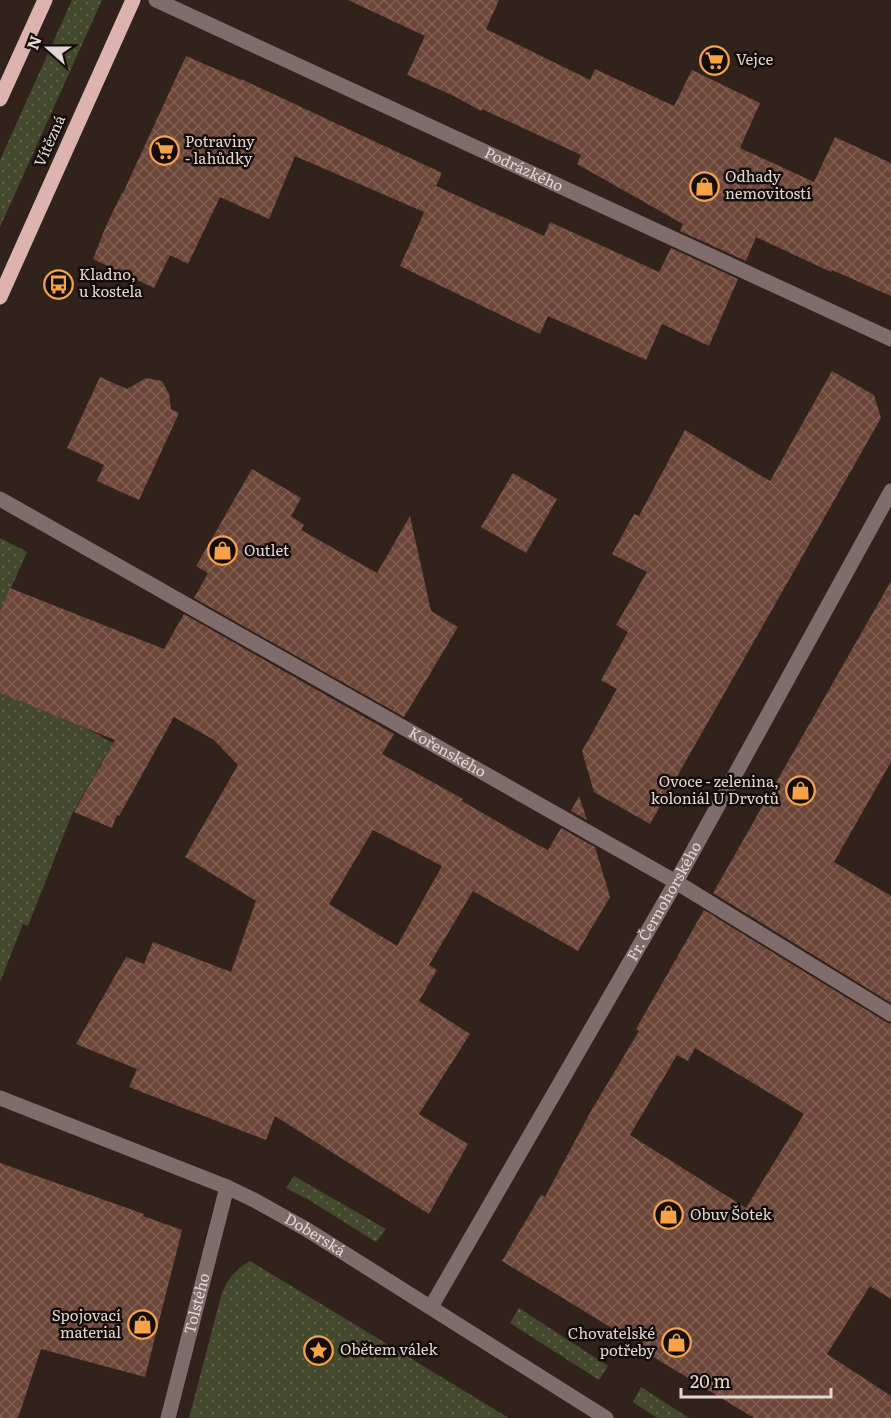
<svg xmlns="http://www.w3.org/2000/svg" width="891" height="1418" viewBox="0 0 891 1418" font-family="Literata,serif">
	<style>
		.grass { fill: url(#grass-dots) }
		.building { fill: url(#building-cross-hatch); fill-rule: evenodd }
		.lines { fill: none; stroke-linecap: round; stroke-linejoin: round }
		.minor { stroke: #806c6a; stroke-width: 15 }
		.major { stroke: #dcb3af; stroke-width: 15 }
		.labels { text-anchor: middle; stroke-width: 5; stroke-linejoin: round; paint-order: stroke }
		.poi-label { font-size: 15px; fill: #e2d7d3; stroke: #140d0a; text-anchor: start }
		.street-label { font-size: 15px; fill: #e2d7d3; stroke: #140d0a }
	</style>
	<defs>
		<pattern id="grass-dots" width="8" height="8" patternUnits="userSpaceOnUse" patternTransform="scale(1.5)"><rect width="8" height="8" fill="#44482d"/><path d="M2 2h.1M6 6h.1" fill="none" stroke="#5f624b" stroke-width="1.8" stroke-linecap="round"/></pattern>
		<pattern id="building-cross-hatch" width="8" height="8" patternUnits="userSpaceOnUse" patternTransform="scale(1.5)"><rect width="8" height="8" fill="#6c4638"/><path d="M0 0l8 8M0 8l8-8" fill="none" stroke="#816054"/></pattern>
	</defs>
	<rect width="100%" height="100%" fill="#32221c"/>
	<path class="grass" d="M72,0H102L0,227V160Z
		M0,538L27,552L0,613Z
		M0,693L86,728L113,743L72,814L28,926L23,924L0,982Z
		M294,1176L386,1229L376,1242L309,1200L286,1188Z
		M250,1261L509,1418H189L221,1296C227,1279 235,1270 250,1261Z
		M519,1308L608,1366L599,1380L510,1323Z
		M641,1387L689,1418H657L633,1402Z"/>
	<path class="building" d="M348,0H499L486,29L590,80L595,69L674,106L692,70L760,103L740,148L814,182L835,137L891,163V296L832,270L831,272L756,237L746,261L680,231L683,224L577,164L581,155L482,109L481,111L454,96L407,75L425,36Z
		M186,56L241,80V79L442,173L424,212L295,156L269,219L220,197L188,264L170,255L154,288L93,259L106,226L122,193H123Z
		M436,186L544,236L550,222L659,272L671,248L738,279L709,346L662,324L646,360L548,316L540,334L400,266Z
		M832,371L874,395L881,418L650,824L594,792L582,751L617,689L601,680L628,632L616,625L647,572L612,554L634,514L639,516L685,430L770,481Z
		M100,377L127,389L146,378L162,381L169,394L171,409L179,413L139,500L97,481L104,465L67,448Z
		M252,469L301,498L291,516L304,525L301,530L377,573L410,516L431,611L458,627L404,717L194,598L208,573L196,566Z
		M513,473L557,499L526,553L481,527Z
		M891,581V762L834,862L891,896V1003L713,893Z
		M10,588L164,649L184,614L394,734L382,754L463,799L462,801L536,844L548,850L561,828L595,847L610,897L578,951L473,891L429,965L437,970L419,1001L470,1034L419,1114L468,1144L429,1214L275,1116L266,1140L129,1087L137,1069L76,1044L126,957L144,964L153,942L231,972L256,901L185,857L238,765L214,740L174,717L119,816L117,815L112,828L74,812L115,740L0,693V613ZM373,830L442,866L397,946L329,904Z
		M579,796L587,820L571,811Z
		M704,910L886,1022L891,1024V1299L870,1286L827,1354L891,1396V1418H754L642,1350L643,1347L502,1261L541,1195L545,1197L591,1111L639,1031L636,1029ZM695,1048L804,1114L746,1208L630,1135L677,1055L688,1061Z
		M0,1163L144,1214L143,1216L182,1230L145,1377L41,1349L18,1418H0Z"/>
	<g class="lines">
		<g class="minor">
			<path id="s1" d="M156,0L891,339"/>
			<path id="s2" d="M0,499L676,882L891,1014"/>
			<path id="s3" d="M0,1098L227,1187L254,1200L306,1229L606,1418"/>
			<path id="s4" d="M431,1307L676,882L891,491"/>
			<path id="s5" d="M168,1418L227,1187"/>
		</g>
		<path class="major" d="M0,99L45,0
			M0,297L133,0"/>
	</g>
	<defs>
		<symbol id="supermarket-ring" viewBox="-11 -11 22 22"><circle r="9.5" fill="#140d0a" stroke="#f7a149" stroke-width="1.5"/><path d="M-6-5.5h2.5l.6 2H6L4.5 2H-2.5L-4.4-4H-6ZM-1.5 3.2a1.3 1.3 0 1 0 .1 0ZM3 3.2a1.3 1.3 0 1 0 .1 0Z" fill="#f7a149"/></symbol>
		<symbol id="shop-ring" viewBox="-11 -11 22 22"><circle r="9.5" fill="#140d0a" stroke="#f7a149" stroke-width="1.5"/><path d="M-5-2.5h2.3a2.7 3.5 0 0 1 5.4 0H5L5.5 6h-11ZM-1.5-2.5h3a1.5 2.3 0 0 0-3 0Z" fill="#f7a149"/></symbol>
		<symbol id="bus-ring" viewBox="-11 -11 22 22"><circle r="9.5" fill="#140d0a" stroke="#f7a149" stroke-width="1.5"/><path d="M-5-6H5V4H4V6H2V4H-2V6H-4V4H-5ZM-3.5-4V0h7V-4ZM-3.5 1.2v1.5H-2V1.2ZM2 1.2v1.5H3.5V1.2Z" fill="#f7a149"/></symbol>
		<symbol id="sight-ring" viewBox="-11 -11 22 22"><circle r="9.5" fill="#140d0a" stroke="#f7a149" stroke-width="1.5"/><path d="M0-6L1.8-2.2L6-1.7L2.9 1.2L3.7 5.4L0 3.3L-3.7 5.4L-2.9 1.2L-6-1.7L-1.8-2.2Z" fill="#f7a149"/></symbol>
	</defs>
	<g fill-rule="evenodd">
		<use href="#supermarket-ring" x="698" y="44" width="33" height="33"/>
		<use href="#supermarket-ring" x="148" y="134" width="33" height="33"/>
		<use href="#shop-ring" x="688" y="170" width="33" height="33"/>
		<use href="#bus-ring" x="42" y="268" width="33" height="33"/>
		<use href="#shop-ring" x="206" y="534" width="33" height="33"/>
		<use href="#shop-ring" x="784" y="774" width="33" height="33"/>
		<use href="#shop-ring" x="652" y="1198" width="33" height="33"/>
		<use href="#shop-ring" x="126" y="1308" width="33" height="33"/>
		<use href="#shop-ring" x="660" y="1326" width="33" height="33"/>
		<use href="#sight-ring" x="302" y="1334" width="33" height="33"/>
	</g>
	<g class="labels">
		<g class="poi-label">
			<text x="736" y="65">Vejce</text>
			<text x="185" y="147">Potraviny<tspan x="185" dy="17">- lahůdky</tspan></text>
			<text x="725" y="182">Odhady<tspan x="725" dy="17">nemovitostí</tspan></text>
			<text x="79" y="280">Kladno,<tspan x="79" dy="17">u kostela</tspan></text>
			<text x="244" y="556">Outlet</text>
			<text x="779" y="787" text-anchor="end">Ovoce - zelenina,<tspan x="779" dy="17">koloniál U Drvotů</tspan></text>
			<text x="690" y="1220">Obuv Šotek</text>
			<text x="121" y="1321" text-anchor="end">Spojovací<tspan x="121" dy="17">material</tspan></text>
			<text x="655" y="1339" text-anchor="end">Chovatelské<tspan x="655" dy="17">potřeby</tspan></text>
			<text x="340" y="1355">Obětem válek</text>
		</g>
		<g class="street-label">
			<text transform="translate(50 141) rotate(-66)" y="5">Vítězná</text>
			<text dy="5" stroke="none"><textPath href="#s1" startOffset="405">Podrázkého</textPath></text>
			<text dy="5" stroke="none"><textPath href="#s2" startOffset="514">Kořenského</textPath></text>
			<text dy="5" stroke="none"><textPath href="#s4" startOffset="468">Fr. Černohorského</textPath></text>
			<text dy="5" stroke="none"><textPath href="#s3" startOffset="344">Doberská</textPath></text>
			<text dy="5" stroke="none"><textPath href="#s5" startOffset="118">Tolstého</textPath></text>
		</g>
	</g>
	<g transform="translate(48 48) rotate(291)" stroke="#140d0a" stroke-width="4.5" paint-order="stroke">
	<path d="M0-4.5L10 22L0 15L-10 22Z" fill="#e2d7d3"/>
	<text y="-9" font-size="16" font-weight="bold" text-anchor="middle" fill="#e2d7d3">N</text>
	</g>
	<path d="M681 1388v9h150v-9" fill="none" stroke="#e2d7d3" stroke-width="3"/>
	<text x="690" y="1388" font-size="18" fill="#e2d7d3" stroke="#140d0a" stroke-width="4.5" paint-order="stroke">20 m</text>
</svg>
